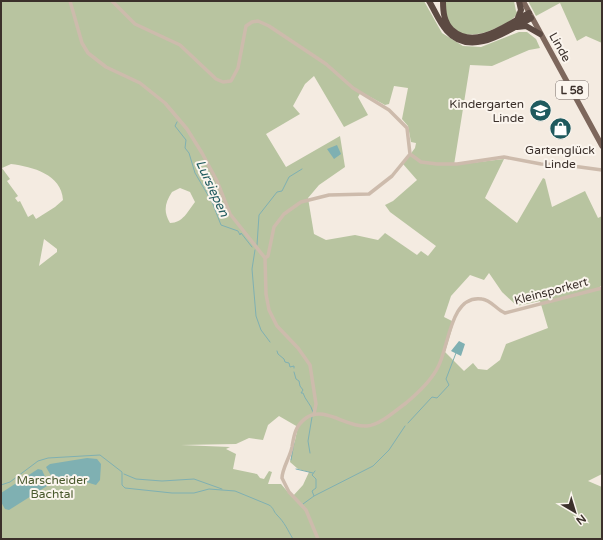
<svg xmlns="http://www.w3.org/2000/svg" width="603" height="540" viewBox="0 0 603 540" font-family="'Varela Round',sans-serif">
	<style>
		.green { fill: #b8c4a0; fill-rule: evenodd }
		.water { fill: #7fb0b2 }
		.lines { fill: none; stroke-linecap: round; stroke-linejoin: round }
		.stream { stroke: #7fb0b2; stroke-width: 1 }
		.minor { stroke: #cdbbac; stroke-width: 3.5 }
		.primary { stroke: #7d675c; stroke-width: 5.5 }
		.motorway { stroke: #5c4a42; stroke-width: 6 }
		.labels { text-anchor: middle; stroke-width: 4; stroke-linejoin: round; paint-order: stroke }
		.shield { fill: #fbf5ee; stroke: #756b66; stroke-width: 1 }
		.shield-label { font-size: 11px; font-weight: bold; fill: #3b302b }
		.street-label { font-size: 12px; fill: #3b302b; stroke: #fbf5ee }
		.poi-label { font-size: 12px; fill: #3b302b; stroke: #fbf5ee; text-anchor: end }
		.park-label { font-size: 12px; fill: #4a5a2e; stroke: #fbf5ee }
		.water-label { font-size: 13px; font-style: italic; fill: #1f5a5e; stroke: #fbf5ee }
	</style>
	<rect width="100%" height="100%" fill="#f4ebe1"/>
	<path class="green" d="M1,1H424L442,33L463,46L481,47L519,32H527L536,39L540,48L529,50L492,66L470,65L454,165L504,159L485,198L517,223L543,178L545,179L552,207L585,191L598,218L602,216V286H600L602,293V474L588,481L602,487V539H1ZM314,76L344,127L368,115L358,97L361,92L385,105L389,104L394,86L408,88L402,119L408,126L411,142L416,143L415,148L403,164L417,180L393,201L385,205L390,212L436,246L428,256L421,251L417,255L385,233L378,240L355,235L326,240L314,234L308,198L319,185L345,167L340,136L286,167L266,134L300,114L293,106L305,84ZM11,164C33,167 61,174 63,200L55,207L36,219L33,214L28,217L20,201L18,202L15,198L18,196L7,181L10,179L2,168ZM180,188L190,192L195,202C188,211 183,223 170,223C163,211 165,203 172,192ZM44,239L57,249V252L39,266ZM489,273L502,292L517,306L540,301L548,328L506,344L500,360L487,370L478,369L473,363L464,371L445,352L454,322L444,317L451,296L470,275L484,280ZM279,416L298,427L290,462L298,469L309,472L303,485L292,497L281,484H268L272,472L269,471L264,479L260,478L257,474L233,469L236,454L226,449L230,447L181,445L236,444L249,438L263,440L268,425Z
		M445,1H514L516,11L518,13C512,21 505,24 496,28C480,36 455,40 447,20C445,14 446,7 445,1Z
		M528,1H602V43L586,36L577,41L560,3L536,16Z"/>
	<path class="water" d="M337,145L341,154L334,159L327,149Z
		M459,341L465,344L461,356L451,351Z
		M87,458L97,459L101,464L100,480L96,485L69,477L53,479L46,467L50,464Z
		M38,469L42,470L47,481V486L9,510L5,509L1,502V493Z"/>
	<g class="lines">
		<path class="stream" d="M177,122L175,126L186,140L185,148L189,153L195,173L212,202L221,225L238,231L240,235L241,233L252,247
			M257,245L259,215L277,192L282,191L289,177L302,169
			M255,250L252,269L256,316L261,330L270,342
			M277,351L278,354L284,359L285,362L289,363L290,367L294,366V368
			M294,372L296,379L299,381L300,386L303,390L301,393H303C305,400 311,404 313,412
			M408,423L432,397L437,398L449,385L446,379L456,353
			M310,453L308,441L312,417
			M291,460L294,443
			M296,469L313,473
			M124,474L136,479L162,481L194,479L222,489
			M1,485L10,482L38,461L48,458L100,455L122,472V485L125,488L172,493H194L209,489L235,491L269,505C274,508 273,511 277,515C285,523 287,529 293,539
			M314,496L373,466L389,450L405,426
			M303,504L314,496L312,491L316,488V479L312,475L315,471"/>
		<path class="minor" d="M70,1L82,43L88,53L106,67L140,83L165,103L187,129L202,153L217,181L230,214L265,258L266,294L269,310L277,326L298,348L310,365L316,404L314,414
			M112,1L135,24L180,45L216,79L223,82L231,81L238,68L246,26L252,22L258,21L269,26L326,64L353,88L389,110L407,128L410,154L421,162L437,164H457L504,157L541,164L565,165L602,170
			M265,258L268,256L274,227L284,214L301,202L329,195L369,194L392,176L410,154
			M318,539L306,510L289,492L282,478C282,469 290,457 292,447C294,435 295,426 306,418C324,405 347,428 367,426C380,425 395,411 406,403C418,393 431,381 438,367C449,347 450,294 482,299C491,300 497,310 505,313L602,288"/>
		<path class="primary" d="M523,1L602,146"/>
		<path class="motorway" d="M429,1C435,11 439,22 447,31C471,58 507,31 531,18
			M443,1C443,12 444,22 452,30C475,51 508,24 529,13
			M517,20L521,10L519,1
			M517,27L526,26L540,34"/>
	</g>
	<defs>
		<symbol id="school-disc" viewBox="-11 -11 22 22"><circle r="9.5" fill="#1f5a5e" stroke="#fbf5ee"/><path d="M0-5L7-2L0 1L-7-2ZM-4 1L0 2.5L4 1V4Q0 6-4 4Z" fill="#fff"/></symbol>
		<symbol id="shop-disc" viewBox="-11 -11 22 22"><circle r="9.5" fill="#1f5a5e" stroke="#fbf5ee"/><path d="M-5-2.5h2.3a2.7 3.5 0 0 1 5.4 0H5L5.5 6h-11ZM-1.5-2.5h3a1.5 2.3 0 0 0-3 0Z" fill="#fff"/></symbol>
	</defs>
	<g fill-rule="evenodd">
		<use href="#school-disc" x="528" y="98" width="25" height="25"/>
		<use href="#shop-disc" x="548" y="116" width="25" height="25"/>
	</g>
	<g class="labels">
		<rect class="shield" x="556" y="81" width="32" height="18" rx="3"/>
		<g class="shield-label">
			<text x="572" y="94">L 58</text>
		</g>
		<g class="street-label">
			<text transform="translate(560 47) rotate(61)" y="4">Linde</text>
			<text transform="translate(551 291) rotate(-15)" y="4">Kleinsporkert</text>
		</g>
		<g class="poi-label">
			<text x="524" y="108">Kindergarten<tspan x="524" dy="14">Linde</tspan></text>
			<text x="560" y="154" text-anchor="middle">Gartenglück<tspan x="560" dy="14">Linde</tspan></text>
		</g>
		<g class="park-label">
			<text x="52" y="484">Marscheider<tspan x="52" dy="14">Bachtal</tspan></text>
		</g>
		<g class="water-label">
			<text transform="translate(213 188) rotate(65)" y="5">Lursiepen</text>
		</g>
	</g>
	<rect width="603" height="540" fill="none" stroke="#3b302b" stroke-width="4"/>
	<g transform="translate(575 512) rotate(142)" stroke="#fbf5ee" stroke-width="3" paint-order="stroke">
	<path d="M0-3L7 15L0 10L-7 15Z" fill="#3b302b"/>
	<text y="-6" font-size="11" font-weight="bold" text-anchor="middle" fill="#3b302b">N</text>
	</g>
</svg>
